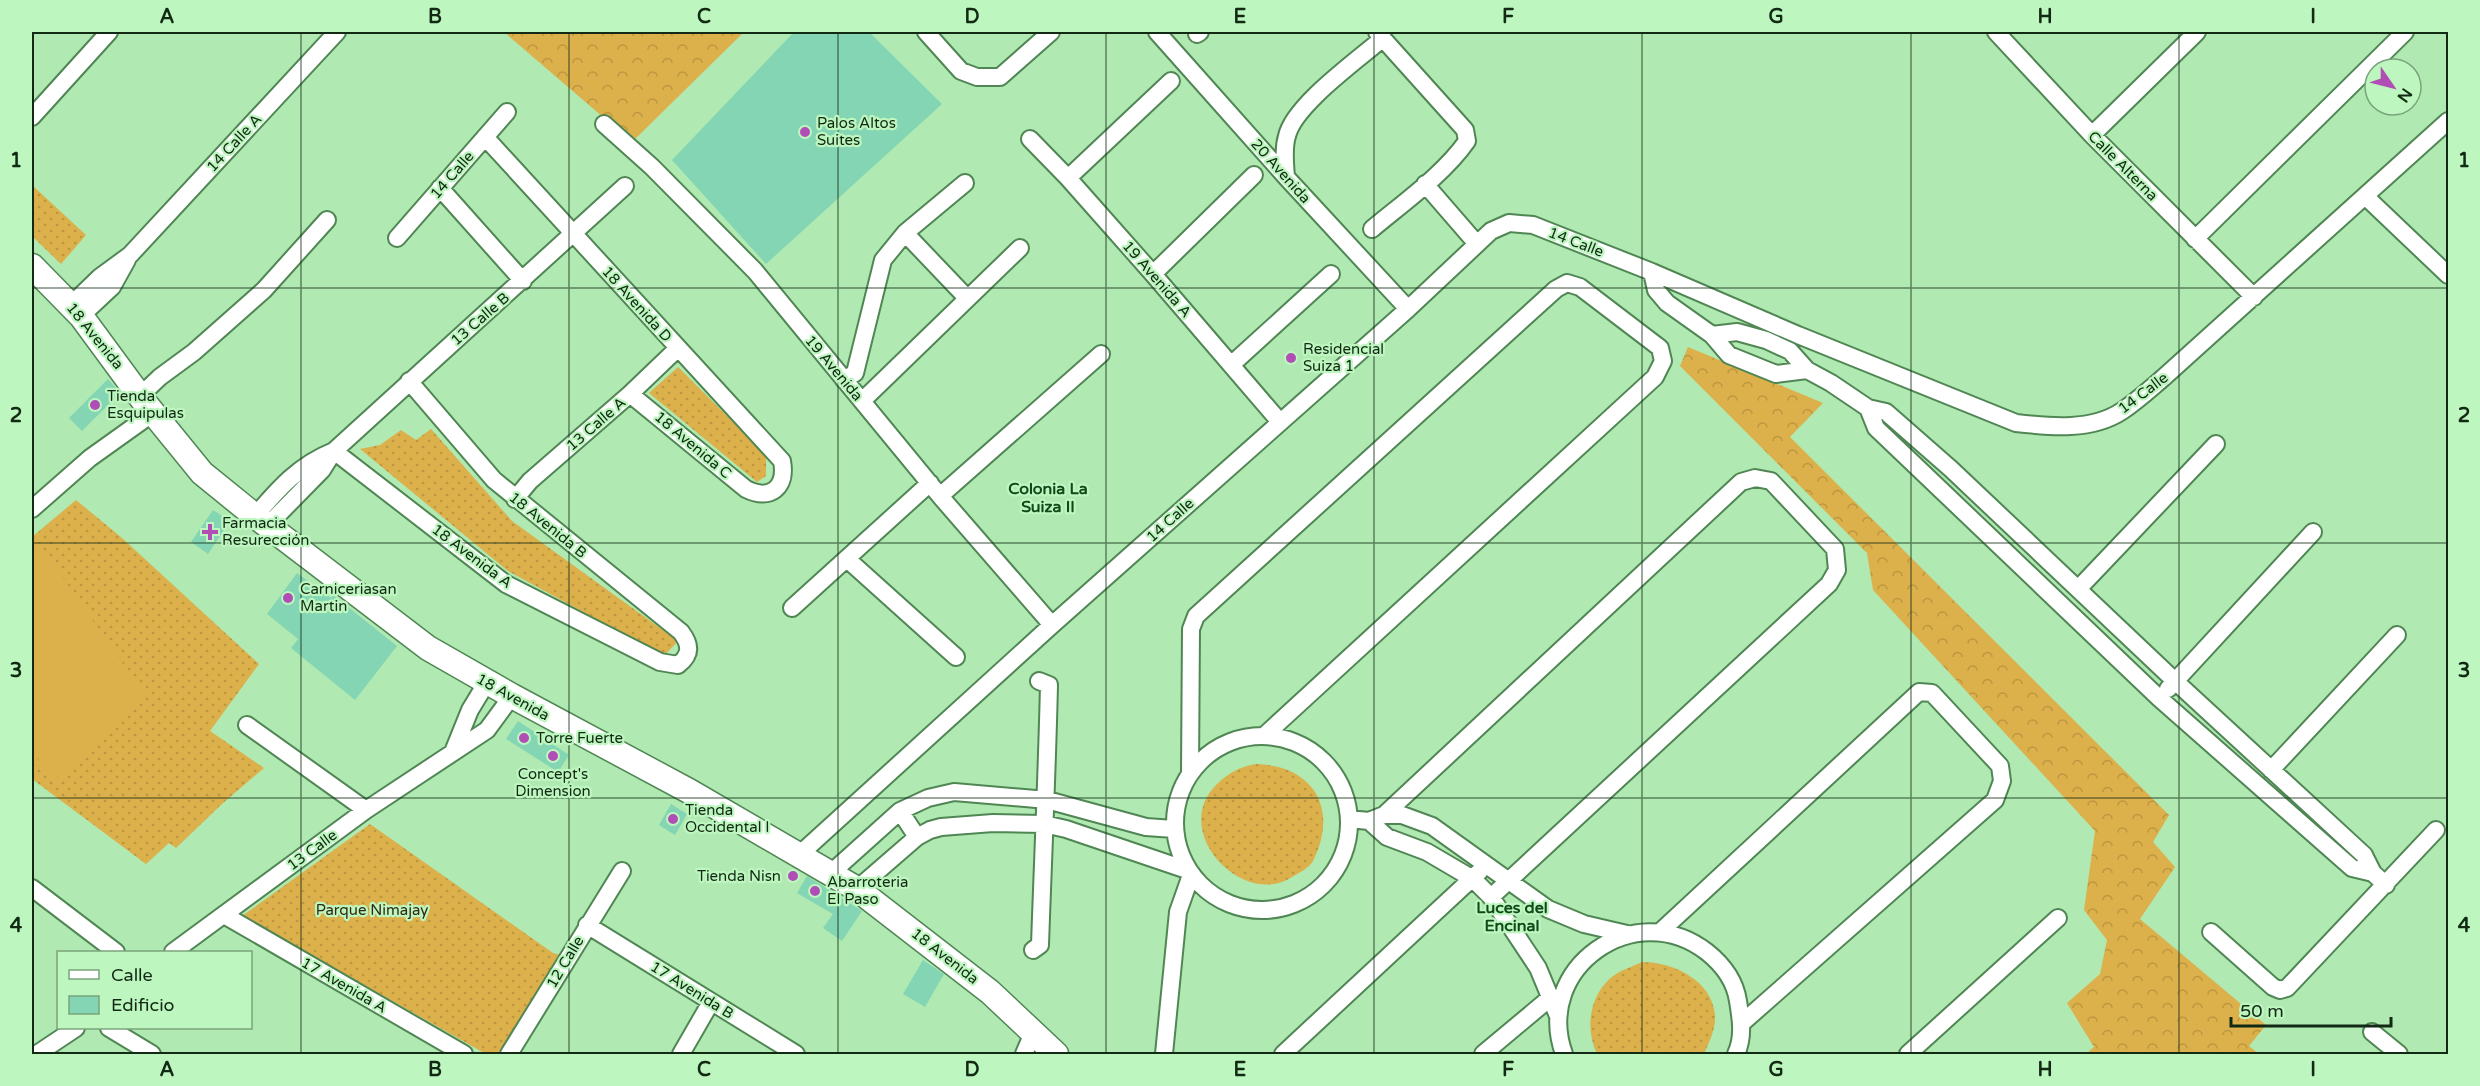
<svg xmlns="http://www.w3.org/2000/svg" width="2480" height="1086" viewBox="0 0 2480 1086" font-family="'Varela Round',sans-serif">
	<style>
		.grass { fill: url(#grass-dots) }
		.forest { fill: url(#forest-crowns) }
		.garden { fill: #dcb04a }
		.building { fill: #83d5b3 }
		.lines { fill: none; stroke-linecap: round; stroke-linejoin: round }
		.street-casing { stroke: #508654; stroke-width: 20 }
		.secondary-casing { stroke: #508654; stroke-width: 27 }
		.street { stroke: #fff; stroke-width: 16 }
		.secondary { stroke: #fff; stroke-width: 24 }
		.grid { fill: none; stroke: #122914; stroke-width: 1.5; stroke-opacity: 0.55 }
		.poi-dot { fill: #b04eb5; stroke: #bdf6bf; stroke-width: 2 }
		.labels { text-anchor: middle; stroke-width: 4.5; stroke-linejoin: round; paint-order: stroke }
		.poi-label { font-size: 15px; fill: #122914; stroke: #bdf6bf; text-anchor: start }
		.street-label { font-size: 15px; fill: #122914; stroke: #bdf6bf }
		.park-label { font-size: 15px; fill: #332913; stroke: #bdf6bf }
		.neighbourhood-label { font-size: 16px; font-weight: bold; fill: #12491a; stroke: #bdf6bf }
		.neatline { fill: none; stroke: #122914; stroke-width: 2 }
		.grid-label { font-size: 20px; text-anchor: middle; font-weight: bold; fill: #122914 }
	</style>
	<defs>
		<pattern id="grass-dots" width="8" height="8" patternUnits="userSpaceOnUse" patternTransform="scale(1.5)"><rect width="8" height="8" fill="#dcb04a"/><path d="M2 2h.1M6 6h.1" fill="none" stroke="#bc9740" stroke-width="1.8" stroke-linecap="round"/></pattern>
		<pattern id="forest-crowns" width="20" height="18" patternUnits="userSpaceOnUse" patternTransform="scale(1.5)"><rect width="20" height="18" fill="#dcb04a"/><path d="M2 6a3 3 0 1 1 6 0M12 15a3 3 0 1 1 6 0" fill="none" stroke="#bc9740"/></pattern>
	</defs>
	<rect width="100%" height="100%" fill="#b0e9b2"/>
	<path class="grass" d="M33,186L86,235L61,264L32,236Z
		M678,367L766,455V476L757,482L649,393Z
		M431,429L512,521L678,641L664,656L508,571L360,449L380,445L401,430L416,440Z
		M76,500L122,538L259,664L210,731L264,768L223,803L176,848L169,843L146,864L32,779V537Z
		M1256,764C1314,766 1339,809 1313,861C1309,868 1299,873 1292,877C1244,909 1168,832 1217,784C1230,772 1239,767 1256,764Z
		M370,824L553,953L560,955L498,1054H486L242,916Z
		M1642,962C1673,962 1712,980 1715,1015C1716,1029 1709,1042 1704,1054H1597C1584,1027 1590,991 1616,974C1624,969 1634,966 1642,962Z"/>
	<path class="forest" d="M504,32H744L632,142Z
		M1688,347L1823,403L1790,437L2169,815L2153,842L2175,867L2140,919L2266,1025L2249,1046L2259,1054H2086L2094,1047L2067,1003L2100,974L2107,940L2084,910L2095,831L1873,590L1867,553L1680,366Z"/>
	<path class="garden" d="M33,535L145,695L54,781L32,750V537Z"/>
	<path class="building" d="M794,32H869L942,104L766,264L672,160Z
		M108,379L120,393L82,431L69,418Z
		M213,510L230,521L208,554L191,542Z
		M297,573L331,598L333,595L397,646L355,700L291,648L298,639L267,614Z
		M518,721L569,755L558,772L506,739Z
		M671,804L687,814L675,835L659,825Z
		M807,876L862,911L842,941L823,928L833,914L797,893Z
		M923,960L944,974L925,1007L903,994Z"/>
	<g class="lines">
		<defs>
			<path id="street" d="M926,32L961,71L977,77H1000L1051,32
				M1157,32L1286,177L1408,309
				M1996,32L2092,135L2254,297
				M1197,34L1200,32
				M32,117L109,32
				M604,124L652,167L755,271L940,496L1052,625
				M2092,135L2197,32
				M485,137L782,461C787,488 770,501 746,489L630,394
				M1030,139L1068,178L1153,274L1280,422
				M1286,177C1285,163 1283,149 1287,136C1294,105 1358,60 1383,38
				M1068,178L1171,81
				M1425,184L1477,244
				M440,188L523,281
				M2365,196L2448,275
				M1372,229C1403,203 1444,174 1467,141L1465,130L1377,32
				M905,233L967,298
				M397,238L507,112
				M2195,239L2405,32
				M1652,272L1656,290L1667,303L1712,335L1729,355L1776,374L1807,370
				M1153,274L1254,175
				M71,305L100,277L130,255L337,32
				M81,316L112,287L127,260
				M1712,335L1737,332L1766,340L1790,351L1807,370L1831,383L1868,408L1886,412L1951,469L2175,681L2364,855L2373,873L2386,885
				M1231,365L1331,274
				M844,380L855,373L883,260L905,233L965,183
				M140,396L160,377L194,352L264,290L327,220
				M862,401L1020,248
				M1868,408L1876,428L2159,698L2352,868L2373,873
				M334,451L506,584L660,662L678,665C691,655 691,645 681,632L494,480L409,381
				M940,496L1101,354
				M515,499L530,481L630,394L677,349
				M32,509L90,458L153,413
				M255,516C279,488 299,465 334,451
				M269,524L322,470L334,451L625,186
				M847,559L956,657
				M2079,588L2216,444
				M792,608L930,483
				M2168,689L2313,532
				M247,725L366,810
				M1175 823a87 87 0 1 1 174 0a87 87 0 1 1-174 0Z
				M453,752L470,710L487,682
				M2271,770L2397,635
				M1190,773L1191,629L1196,616L1556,289L1567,283L1580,287L1660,348L1663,361L1655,377L1265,735
				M900,811L917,837
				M1384,815L1741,482L1755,478L1771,481L1835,549L1837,570L1829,584L1491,897
				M1349,819L1369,821L1384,815H1402L1432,826L1548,909L1584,924L1627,934
				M1369,821L1387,837L1427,852L1473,879L1491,897L1538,968L1558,1016
				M799,855L1052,625L1408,309L1491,231L1509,223L1533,225L1652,272L1798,335L2016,423C2051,427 2092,431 2122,411C2137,401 2150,389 2163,378L2448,121
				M831,873L900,811L928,798L954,792L1047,800L1146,827L1174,829
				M32,888L116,952
				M857,889L917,837L930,830L941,827L993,823L1044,824L1066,829L1187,870
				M224,915L464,1054
				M587,925L796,1054
				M1661,931L1919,692L1932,693L2000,766L2002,781L1995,800L1742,1023
				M2211,932L2273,987L2280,990L2287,988L2436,830
				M1033,950L1040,945C1043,858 1047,771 1049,685L1039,681
				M173,952L366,810L487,730L512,696
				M109,1028L152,1054
				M2372,1032L2399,1054
				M37,1054L76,1028
				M509,1054L622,871
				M681,1054L711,1002
				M1024,1054L1033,1033
				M1164,1054L1178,912L1191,875
				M1283,1054L1480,871
				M1483,1054L1550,998
				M1564,1054C1533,968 1635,896 1707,952C1722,964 1735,981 1738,1001C1741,1019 1744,1037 1736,1054
				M1908,1054L2058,918"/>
			<path id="secondary" d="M32,266L81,316L145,403L202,473L255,516L428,648L512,696L689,791L857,889L990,992L1056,1054"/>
		</defs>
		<use href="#street" class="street-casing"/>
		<use href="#secondary" class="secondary-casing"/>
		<use href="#street" class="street"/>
		<use href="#secondary" class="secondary"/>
	</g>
	<path class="grid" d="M301,32V1054M569,32V1054M838,32V1054M1106,32V1054M1374,32V1054M1642,32V1054M1911,32V1054M2179,32V1054M32,288H2448M32,543H2448M32,798H2448"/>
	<g class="poi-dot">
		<circle cx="805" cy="132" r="6"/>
		<circle cx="1291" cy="358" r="6"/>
		<circle cx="95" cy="405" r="6"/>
		<path d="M207 523h6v6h6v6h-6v6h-6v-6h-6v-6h6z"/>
		<circle cx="288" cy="598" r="6"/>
		<circle cx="524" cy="738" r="6"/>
		<circle cx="553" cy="756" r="6"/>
		<circle cx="673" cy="819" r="6"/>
		<circle cx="793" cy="876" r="6"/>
		<circle cx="815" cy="891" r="6"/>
	</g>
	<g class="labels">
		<g class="poi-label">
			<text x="817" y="128">Palos Altos<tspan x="817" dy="17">Suites</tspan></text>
			<text x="1303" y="354">Residencial<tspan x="1303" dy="17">Suiza 1</tspan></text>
			<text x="107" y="401">Tienda<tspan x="107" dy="17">Esquipulas</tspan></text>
			<text x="222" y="528">Farmacia<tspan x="222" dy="17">Resurección</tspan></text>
			<text x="300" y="594">Carniceriasan<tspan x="300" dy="17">Martin</tspan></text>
			<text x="536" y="743">Torre Fuerte</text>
			<text x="553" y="779" text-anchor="middle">Concept's<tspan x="553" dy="17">Dimension</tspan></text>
			<text x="685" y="815">Tienda<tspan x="685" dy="17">Occidental I</tspan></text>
			<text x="781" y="881" text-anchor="end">Tienda Nisn</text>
			<text x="827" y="887">Abarroteria<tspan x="827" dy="17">El Paso</tspan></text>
		</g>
		<g class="street-label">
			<text transform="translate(234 143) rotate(-47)" y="5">14 Calle A</text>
			<text transform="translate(2123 166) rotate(45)" y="5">Calle Alterna</text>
			<text transform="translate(1281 171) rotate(48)" y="5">20 Avenida</text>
			<text transform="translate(452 175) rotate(-49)" y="5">14 Calle</text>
			<text transform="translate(1576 242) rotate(21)" y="5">14 Calle</text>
			<text transform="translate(1157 279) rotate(49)" y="5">19 Avenida A</text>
			<text transform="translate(637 304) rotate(48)" y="5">18 Avenida D</text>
			<text transform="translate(480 319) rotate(-41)" y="5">13 Calle B</text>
			<text transform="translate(95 336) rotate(51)" y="5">18 Avenida</text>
			<text transform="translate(834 368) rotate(50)" y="5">19 Avenida</text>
			<text transform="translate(2143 393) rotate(-37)" y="5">14 Calle</text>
			<text transform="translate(596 424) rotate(-41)" y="5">13 Calle A</text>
			<text transform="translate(693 445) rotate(40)" y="5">18 Avenida C</text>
			<text transform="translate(1170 520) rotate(-42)" y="5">14 Calle</text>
			<text transform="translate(548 525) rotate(39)" y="5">18 Avenida B</text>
			<text transform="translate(472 556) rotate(37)" y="5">18 Avenida A</text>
			<text transform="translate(513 697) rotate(29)" y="5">18 Avenida</text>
			<text transform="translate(312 850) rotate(-36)" y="5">13 Calle</text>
			<text transform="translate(945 956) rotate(38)" y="5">18 Avenida</text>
			<text transform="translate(565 962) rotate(-59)" y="5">12 Calle</text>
			<text transform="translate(344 985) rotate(30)" y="5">17 Avenida A</text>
			<text transform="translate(692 990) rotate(32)" y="5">17 Avenida B</text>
		</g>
		<g class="park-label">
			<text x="372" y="915">Parque Nimajay</text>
		</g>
		<g class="neighbourhood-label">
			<text x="1048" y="494">Colonia La<tspan x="1048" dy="18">Suiza II</tspan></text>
			<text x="1512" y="913">Luces del<tspan x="1512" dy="18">Encinal</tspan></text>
		</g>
	</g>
	<rect width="2480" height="1086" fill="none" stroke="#bdf6bf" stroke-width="66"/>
	<rect x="57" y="951" width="195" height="78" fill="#bdf6bf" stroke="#79a47b" stroke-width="1.5"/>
	<rect x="69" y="970" width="30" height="9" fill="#ffffff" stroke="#79a47b" stroke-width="1.5"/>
	<text x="111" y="981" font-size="18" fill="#122914">Calle</text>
	<rect x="69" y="996" width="30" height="18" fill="#83d5b3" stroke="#79a47b" stroke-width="1.5"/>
	<text x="111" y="1011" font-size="18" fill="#122914">Edificio</text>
	<g transform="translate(2393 87) rotate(125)"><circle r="28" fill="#bdf6bf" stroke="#79a47b" stroke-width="1.5"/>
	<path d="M0-4.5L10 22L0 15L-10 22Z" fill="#b04eb5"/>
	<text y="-9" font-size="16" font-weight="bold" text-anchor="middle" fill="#122914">N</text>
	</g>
	<path d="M2231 1017v9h160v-9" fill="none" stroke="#122914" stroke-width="3"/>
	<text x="2240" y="1017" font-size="18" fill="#122914" stroke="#bdf6bf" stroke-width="4.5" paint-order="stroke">50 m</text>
	<rect x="33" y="33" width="2414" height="1020" class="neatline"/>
	<g class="grid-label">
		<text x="167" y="23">A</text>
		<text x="435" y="23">B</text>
		<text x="704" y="23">C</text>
		<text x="972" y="23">D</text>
		<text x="1240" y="23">E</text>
		<text x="1508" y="23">F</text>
		<text x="1776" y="23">G</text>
		<text x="2045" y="23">H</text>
		<text x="2313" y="23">I</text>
		<text x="16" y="167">1</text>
		<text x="2464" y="167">1</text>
		<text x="16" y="422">2</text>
		<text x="2464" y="422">2</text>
		<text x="16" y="677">3</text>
		<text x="2464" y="677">3</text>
		<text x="16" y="932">4</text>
		<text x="2464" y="932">4</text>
		<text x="167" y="1076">A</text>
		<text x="435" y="1076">B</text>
		<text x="704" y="1076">C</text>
		<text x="972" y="1076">D</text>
		<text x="1240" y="1076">E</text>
		<text x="1508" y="1076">F</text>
		<text x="1776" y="1076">G</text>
		<text x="2045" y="1076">H</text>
		<text x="2313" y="1076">I</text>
	</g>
</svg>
